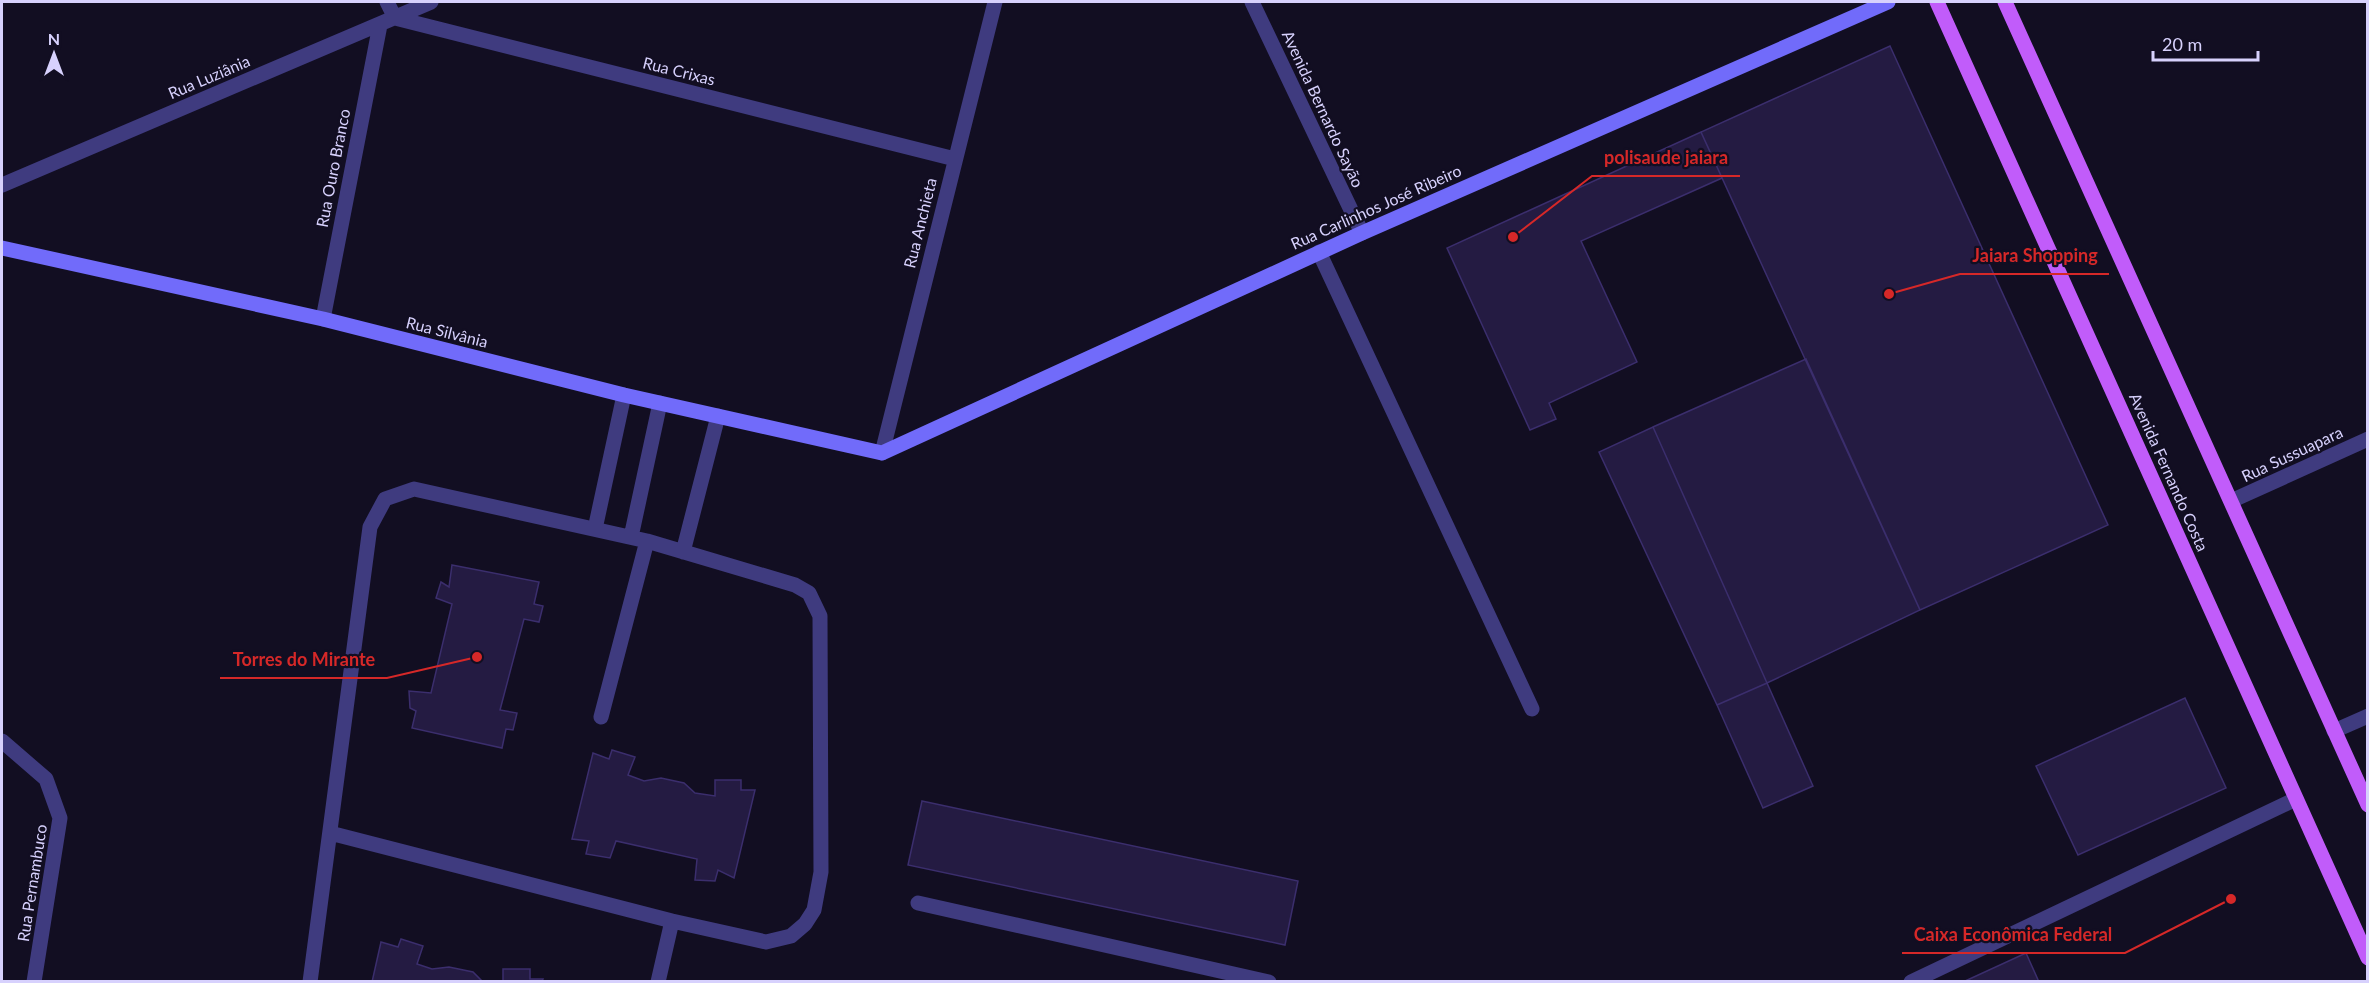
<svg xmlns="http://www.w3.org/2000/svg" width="2369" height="983" viewBox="0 0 2369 983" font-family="Lato,sans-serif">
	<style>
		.building { fill: #241b42; stroke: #3b2e6d; stroke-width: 1.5 }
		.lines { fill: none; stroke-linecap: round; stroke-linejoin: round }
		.lane { stroke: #3f3b7f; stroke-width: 15 }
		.street { stroke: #3f3b7f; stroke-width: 15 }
		.secondary { stroke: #716bfa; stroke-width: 15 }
		.primary { stroke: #c15cfa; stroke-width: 15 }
		.labels { text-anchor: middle; stroke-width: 4.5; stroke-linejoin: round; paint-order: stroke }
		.street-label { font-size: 16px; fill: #d7d1fd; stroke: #120e22 }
		.leader { fill: none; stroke: #d62828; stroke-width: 2 }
		.callout-dot { fill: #d62828; stroke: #120e22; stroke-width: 2 }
		.callout-label { font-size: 18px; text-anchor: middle; font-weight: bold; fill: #d62828; stroke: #120e22; stroke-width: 4.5; stroke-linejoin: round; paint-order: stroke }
	</style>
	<rect width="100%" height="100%" fill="#120e22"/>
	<path class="building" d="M1890,46L2108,525L1920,610L1701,132Z
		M1701,132L1722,178L1581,241L1637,362L1549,403L1556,419L1530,430L1447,248Z
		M1806,359L1920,610L1767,683L1653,427Z
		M1653,427L1767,683L1717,705L1599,452Z
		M452,565L539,582L534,604L543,606L539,622L524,619L500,710L517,713L513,730L506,729L502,748L412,728L416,711L410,708L409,691L431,693L452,604L436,598L441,582L449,587Z
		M1767,683L1813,786L1763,808L1717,705Z
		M2185,698L2226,788L2078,855L2036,766Z
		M612,750L635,757L628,775L644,781L661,778L684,783L695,793L715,796V780H741V790H755L734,878L718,870L715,881L695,880L697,859L616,841L610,858L586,854L589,841L572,839L593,753L609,759Z
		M922,801L1298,881L1285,945L908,865Z
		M401,939L423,946L417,964L432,969L449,967L473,972L483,982H372L381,942L398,947Z
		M2026,953L2039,982H1963Z
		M503,969H530V979H543L542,982H503Z"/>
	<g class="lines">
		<path class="lane" d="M1319,252L1532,709
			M918,903L1269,982
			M1911,982L2296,799"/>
		<path class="street" d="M387,2L395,18L955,159
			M1252,2L1362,233
			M2,185L431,2
			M323,319L380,25
			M882,453L995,2
			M2231,501L2368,439
			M595,529L624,395
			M631,537L660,403
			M683,552L718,416
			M601,717L647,541
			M2334,731L2368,716
			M2,741L46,779L60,818L34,982
			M310,982L370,527L385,499L414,489L647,541L795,585L809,593L820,616L821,872L814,910L805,924L791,936L766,942L672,921L330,833
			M658,982L672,921"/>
		<path class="secondary" d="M2,248L323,319L624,395L882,453L1362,233L1888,2"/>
		<path class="primary" d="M1937,2L2368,958
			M2005,2L2368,805"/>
	</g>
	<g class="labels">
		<g class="street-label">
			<text transform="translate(679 71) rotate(14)" y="6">Rua Crixas</text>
			<text transform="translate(209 77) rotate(-23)" y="6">Rua Luziânia</text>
			<text transform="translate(1323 109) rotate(65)" y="6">Avenida Bernardo Sayão</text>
			<text transform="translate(333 168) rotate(-79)" y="6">Rua Ouro Branco</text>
			<text transform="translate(1376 207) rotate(-24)" y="6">Rua Carlinhos José Ribeiro</text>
			<text transform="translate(920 223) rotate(-76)" y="6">Rua Anchieta</text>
			<text transform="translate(447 332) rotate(14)" y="6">Rua Silvânia</text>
			<text transform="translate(2292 454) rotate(-25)" y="6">Rua Sussuapara</text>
			<text transform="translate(2169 472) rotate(66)" y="6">Avenida Fernando Costa</text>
			<text transform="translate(32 883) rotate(-81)" y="6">Rua Pernambuco</text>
		</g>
	</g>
	<path class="leader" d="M1513 237L1592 176H1740M1889 294L1960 274H2109M477 657L387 678H220M2231 899L2125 953H1902"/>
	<g class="callout-dot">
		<circle cx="1513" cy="237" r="6"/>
		<circle cx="1889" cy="294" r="6"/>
		<circle cx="477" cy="657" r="6"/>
		<circle cx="2231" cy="899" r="6"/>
	</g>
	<g class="callout-label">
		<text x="1666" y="164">polisaude jaiara</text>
		<text x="2035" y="262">Jaiara Shopping</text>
		<text x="304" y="666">Torres do Mirante</text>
		<text x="2013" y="941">Caixa Econômica Federal</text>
	</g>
	<rect width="2369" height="983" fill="none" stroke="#d7d1fd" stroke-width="6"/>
	<g transform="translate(54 54)" stroke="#120e22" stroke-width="4.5" paint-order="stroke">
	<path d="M0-4.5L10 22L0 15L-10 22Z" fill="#d7d1fd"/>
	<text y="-9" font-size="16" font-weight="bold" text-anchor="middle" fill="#d7d1fd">N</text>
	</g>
	<path d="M2153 51v9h105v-9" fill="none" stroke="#d7d1fd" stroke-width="3"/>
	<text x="2162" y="51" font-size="18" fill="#d7d1fd" stroke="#120e22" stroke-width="4.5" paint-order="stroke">20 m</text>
</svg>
